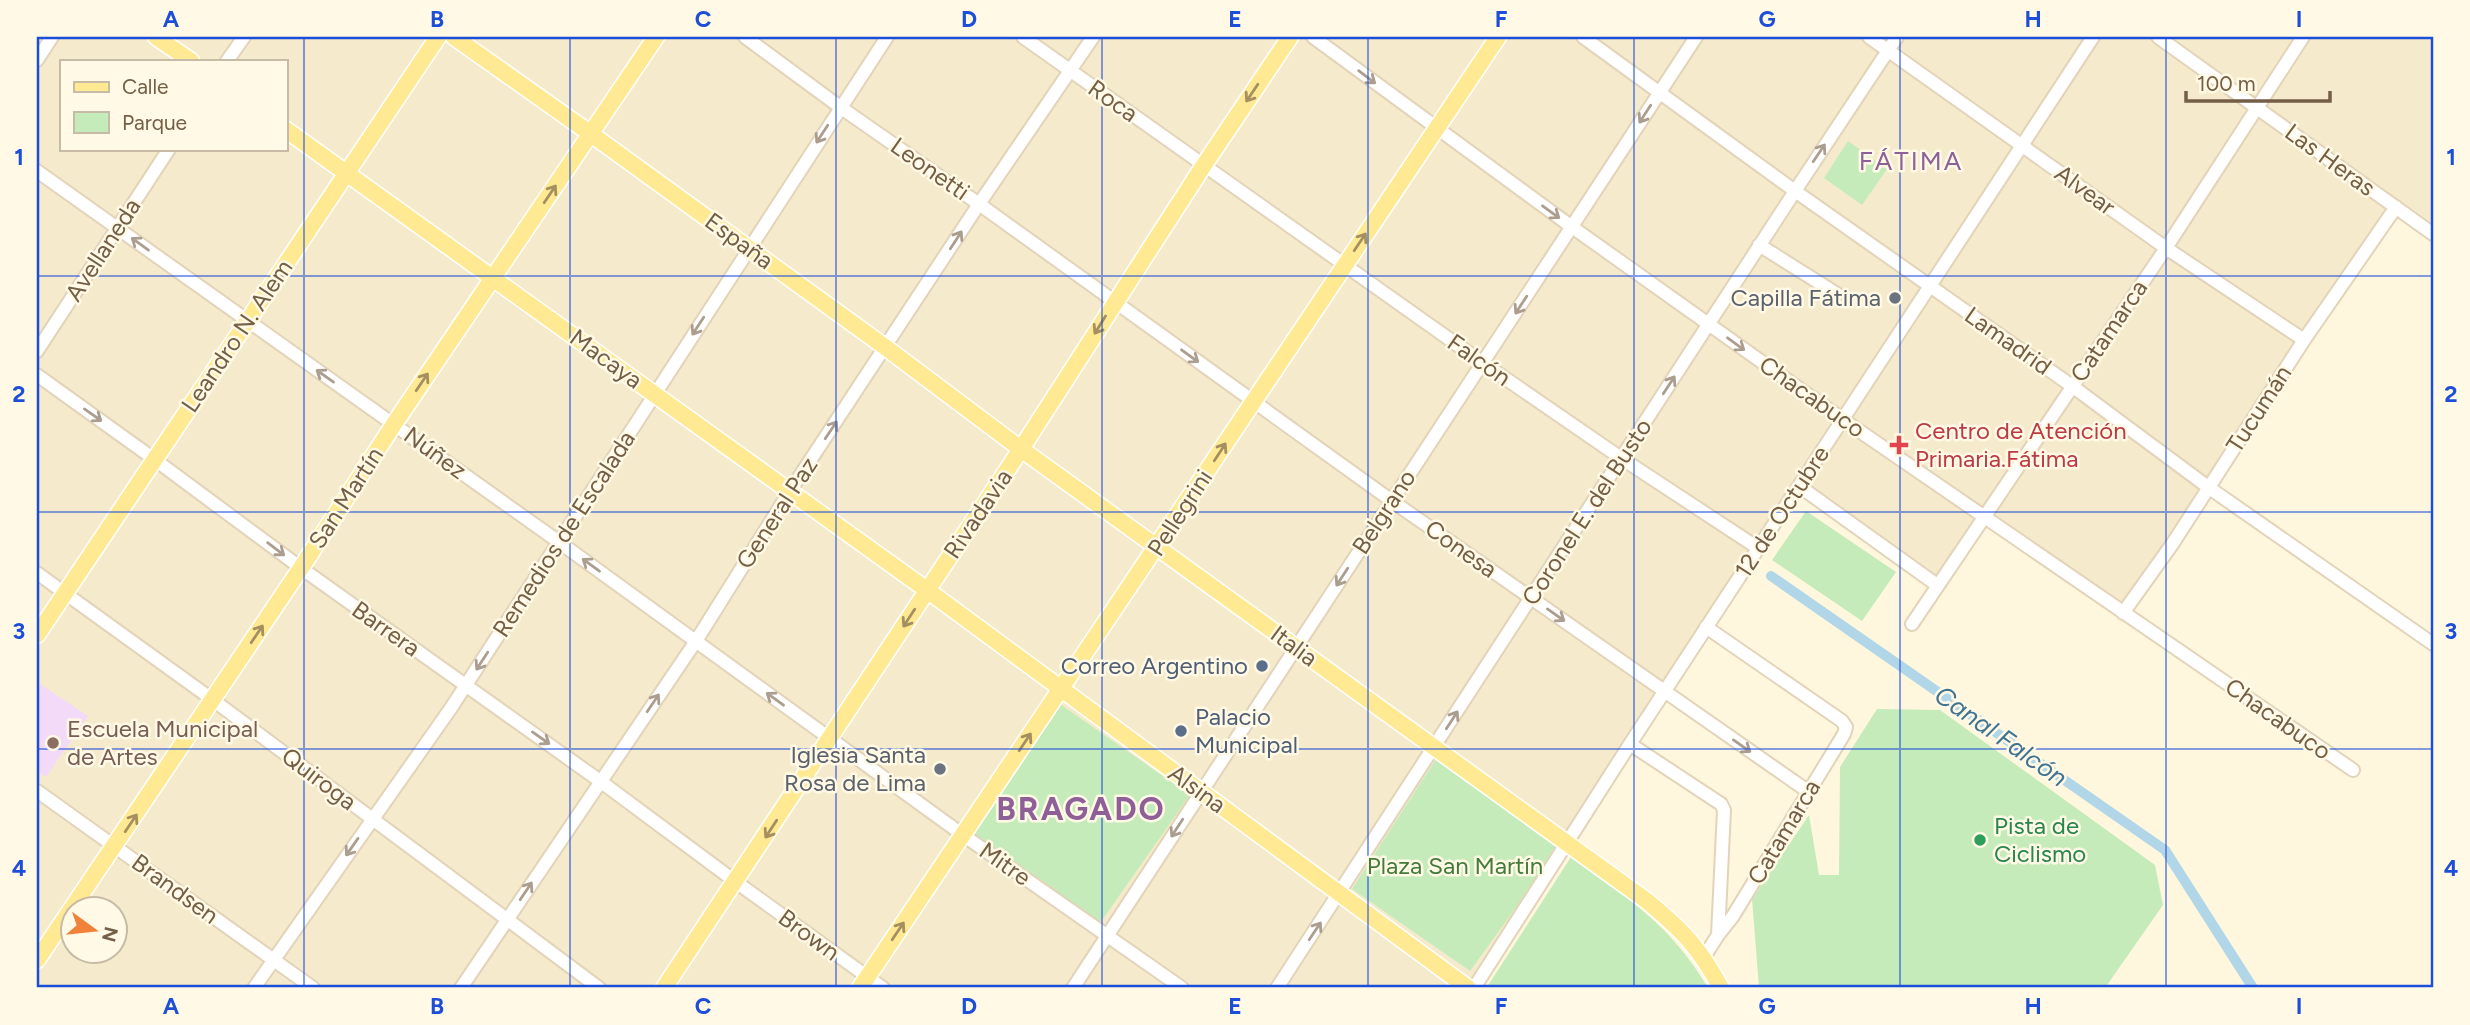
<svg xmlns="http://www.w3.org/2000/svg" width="2470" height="1025" viewBox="0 0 2470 1025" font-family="Figtree,sans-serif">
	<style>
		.residential { fill: #f5eacb; fill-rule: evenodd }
		.education { fill: #f4daf9 }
		.green { fill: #c6ebbb }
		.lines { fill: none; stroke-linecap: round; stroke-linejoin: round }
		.canal { stroke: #b1d6e7; stroke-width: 10 }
		.minor-casing { stroke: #e2d3b9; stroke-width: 16 }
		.major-casing { stroke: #fff; stroke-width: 19 }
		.minor { stroke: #fff; stroke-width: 12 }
		.major { stroke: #ffea93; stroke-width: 16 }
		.oneway { stroke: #ac9e8f }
		.oneway2 { stroke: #a58f60 }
		.grid { fill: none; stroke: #1d4ed8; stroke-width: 2; stroke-opacity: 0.55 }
		.worship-dot { fill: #6b7280; stroke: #fff9e5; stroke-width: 2.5 }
		.health-dot { fill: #e0444e; stroke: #fff9e5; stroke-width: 2.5 }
		.service-dot { fill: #5c6f8a; stroke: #fff9e5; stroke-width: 2.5 }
		.education-dot { fill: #8d6e63; stroke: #fff9e5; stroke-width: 2.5 }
		.leisure-dot { fill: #2e9e5b; stroke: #fff9e5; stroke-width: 2.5 }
		.labels { text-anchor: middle; stroke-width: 5; stroke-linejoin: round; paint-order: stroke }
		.street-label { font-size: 24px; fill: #745e45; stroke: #fff9e5 }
		.worship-label { font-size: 24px; fill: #5b616d; stroke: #fff9e5; text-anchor: end }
		.health-label { font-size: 24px; fill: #be3a42; stroke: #fff9e5; text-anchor: start }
		.service-label { font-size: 24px; fill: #4e5e75; stroke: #fff9e5; text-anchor: end }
		.education-label { font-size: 24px; fill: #785e54; stroke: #fff9e5; text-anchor: start }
		.leisure-label { font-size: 24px; fill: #27864d; stroke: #fff9e5; text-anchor: start }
		.park-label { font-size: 24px; fill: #437b3c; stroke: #fff9e5 }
		.neighbourhood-label { font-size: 26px; letter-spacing: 2px; fill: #8f5f98; stroke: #fff9e5 }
		.water-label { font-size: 26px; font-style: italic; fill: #407491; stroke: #fff9e5 }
		.district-label { font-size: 32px; font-weight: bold; letter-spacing: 2px; fill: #8f5f98; stroke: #fff9e5 }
		.neatline { fill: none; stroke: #1d4ed8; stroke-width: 2.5 }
		.grid-label { font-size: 23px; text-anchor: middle; font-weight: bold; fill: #1d4ed8 }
	</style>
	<rect width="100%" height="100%" fill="#fef7dd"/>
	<path class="residential" d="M37,37H2433V234L2397,207L2123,613L1985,519L1937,585L1799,486L1474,988H37ZM61,61H285V149H61ZM74,909H116V951H74Z"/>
	<path class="education" d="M37,682L88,716L46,777L37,771Z"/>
	<path class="green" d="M1848,141L1887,169L1862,205L1824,178Z
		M1806,511L1896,572L1862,621L1772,560Z
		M1060,704L1190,795L1100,923L970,832Z
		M1877,709L1940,710L2155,865L2163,905L2105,988H1759L1752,899L1809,815L1819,875H1839L1840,767Z
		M1438,756L1560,847L1470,971L1352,889Z
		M1571,857C1628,898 1672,926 1708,988L1487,987Z"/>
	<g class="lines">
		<path class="canal" d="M1771,576L2165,850L2253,988"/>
		<defs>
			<path id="minor" d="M745,37L840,107L979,204L1392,501L1809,792
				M1023,37L1483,363L1621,458L1758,548
				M1313,37L1572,227L1842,419L2353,770
				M1583,37L1795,191L2072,386L2208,487L2433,644
				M1869,37L2166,248L2304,340
				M2158,37L2433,234
				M37,60L52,37
				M227,61L244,37
				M37,171L559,542L963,835L1182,988
				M1759,245L1837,294
				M37,351L169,149
				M37,375L154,459L301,568L600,781L736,882L883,988
				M1799,486L1937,585
				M37,573L213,700L599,988
				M2123,613L2173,543L2304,340L2396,207
				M1912,624L2166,248L2303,37
				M1706,627L1842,721L1846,727L1844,734L1733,916L1718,935
				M1630,744L1721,804L1724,810L1718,935L1704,957
				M37,791L313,988
				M254,988L451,708L887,37
				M461,988L696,641L790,491L979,204L1093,37
				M1073,988L1696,37
				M1277,988L1795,191L1897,37
				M1474,988L1630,744L2093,37"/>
			<path id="major" d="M156,37L191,61
				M454,37L591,134L885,347L1021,449L1647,901C1683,931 1699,947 1721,988
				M285,129L927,590L1468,988
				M37,635L438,37
				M37,960L301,568L394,424L656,37
				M664,988L1021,449L1204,165L1290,37
				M860,988L1498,37"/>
		</defs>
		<use href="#minor" class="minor-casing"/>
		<use href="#major" class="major-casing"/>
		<use href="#minor" class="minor"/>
		<use href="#major" class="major"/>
	</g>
	<defs><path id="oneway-shaft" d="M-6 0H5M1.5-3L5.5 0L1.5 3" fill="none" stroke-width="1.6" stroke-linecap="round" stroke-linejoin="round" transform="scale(1.75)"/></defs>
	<g class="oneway">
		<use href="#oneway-shaft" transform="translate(1367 77) rotate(37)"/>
		<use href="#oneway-shaft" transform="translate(1645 114) rotate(123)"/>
		<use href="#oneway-shaft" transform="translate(822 134) rotate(123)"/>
		<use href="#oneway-shaft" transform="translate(1819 153) rotate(-56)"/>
		<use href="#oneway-shaft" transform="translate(1551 212) rotate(36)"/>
		<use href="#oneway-shaft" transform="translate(956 240) rotate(-57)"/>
		<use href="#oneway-shaft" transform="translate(140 244) rotate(-144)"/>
		<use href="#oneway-shaft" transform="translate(1521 305) rotate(123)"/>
		<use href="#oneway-shaft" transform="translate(698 326) rotate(123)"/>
		<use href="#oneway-shaft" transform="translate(1736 344) rotate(36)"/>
		<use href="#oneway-shaft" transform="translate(1190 356) rotate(36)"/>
		<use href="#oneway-shaft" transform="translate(325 376) rotate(-145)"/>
		<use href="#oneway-shaft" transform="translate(1669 385) rotate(-57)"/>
		<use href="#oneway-shaft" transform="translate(93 415) rotate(35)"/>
		<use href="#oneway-shaft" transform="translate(831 430) rotate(-56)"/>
		<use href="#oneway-shaft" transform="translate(276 549) rotate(37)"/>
		<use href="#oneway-shaft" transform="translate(591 565) rotate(-144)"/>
		<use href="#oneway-shaft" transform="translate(1342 577) rotate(123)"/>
		<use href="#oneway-shaft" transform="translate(1556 615) rotate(35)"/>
		<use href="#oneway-shaft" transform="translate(482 661) rotate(123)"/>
		<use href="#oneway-shaft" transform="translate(775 699) rotate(-144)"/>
		<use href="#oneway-shaft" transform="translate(653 703) rotate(-56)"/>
		<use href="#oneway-shaft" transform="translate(1452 720) rotate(-57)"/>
		<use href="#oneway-shaft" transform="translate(541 738) rotate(35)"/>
		<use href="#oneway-shaft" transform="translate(1742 746) rotate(35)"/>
		<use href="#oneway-shaft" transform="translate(1177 828) rotate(123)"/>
		<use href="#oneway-shaft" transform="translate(352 847) rotate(125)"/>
		<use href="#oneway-shaft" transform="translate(526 891) rotate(-56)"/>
		<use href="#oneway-shaft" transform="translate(1315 931) rotate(-56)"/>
	</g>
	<g class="oneway2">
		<use href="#oneway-shaft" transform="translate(1252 93) rotate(124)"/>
		<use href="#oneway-shaft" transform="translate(550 194) rotate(-56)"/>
		<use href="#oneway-shaft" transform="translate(1360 242) rotate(-56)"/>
		<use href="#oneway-shaft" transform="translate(1100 325) rotate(122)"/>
		<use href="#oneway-shaft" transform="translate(422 382) rotate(-56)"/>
		<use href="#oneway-shaft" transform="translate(1220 452) rotate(-57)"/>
		<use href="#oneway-shaft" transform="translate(909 618) rotate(123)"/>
		<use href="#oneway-shaft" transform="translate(257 634) rotate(-56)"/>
		<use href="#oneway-shaft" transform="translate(1025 742) rotate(-56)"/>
		<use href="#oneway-shaft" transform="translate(131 823) rotate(-56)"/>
		<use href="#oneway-shaft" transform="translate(771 829) rotate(123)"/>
		<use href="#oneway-shaft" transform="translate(898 931) rotate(-56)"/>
	</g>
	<path class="grid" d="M304,37V988M570,37V988M836,37V988M1102,37V988M1368,37V988M1634,37V988M1900,37V988M2166,37V988M37,276H2433M37,512H2433M37,749H2433"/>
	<g class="worship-dot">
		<circle cx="1895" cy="298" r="7"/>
		<circle cx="940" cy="769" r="7"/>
	</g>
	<path class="health-dot" d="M1895.5 434.5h7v7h7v7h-7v7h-7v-7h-7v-7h7z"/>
	<g class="service-dot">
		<circle cx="1262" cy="666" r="7"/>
		<circle cx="1181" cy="731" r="7"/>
	</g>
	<circle class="education-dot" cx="53" cy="743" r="7"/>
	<circle class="leisure-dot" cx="1980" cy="840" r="7"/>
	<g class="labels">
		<g class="street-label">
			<text transform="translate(1113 101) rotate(35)" y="8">Roca</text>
			<text transform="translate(2330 160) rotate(36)" y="8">Las Heras</text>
			<text transform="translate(930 169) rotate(35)" y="8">Leonetti</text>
			<text transform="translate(2085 190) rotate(36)" y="8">Alvear</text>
			<text transform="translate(739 241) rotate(36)" y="8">España</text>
			<text transform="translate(103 250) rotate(-57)" y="8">Avellaneda</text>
			<text transform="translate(2109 331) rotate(-56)" y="8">Catamarca</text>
			<text transform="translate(237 336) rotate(-56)" y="8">Leandro N. Alem</text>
			<text transform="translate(2008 341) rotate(35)" y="8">Lamadrid</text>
			<text transform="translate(606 359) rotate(36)" y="8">Macaya</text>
			<text transform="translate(1479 360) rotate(35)" y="8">Falcón</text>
			<text transform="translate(1812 397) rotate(35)" y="8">Chacabuco</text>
			<text transform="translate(2259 409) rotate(-57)" y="8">Tucumán</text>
			<text transform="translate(435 453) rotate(36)" y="8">Núñez</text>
			<text transform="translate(346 498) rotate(-57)" y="8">San Martín</text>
			<text transform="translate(1384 512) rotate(-57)" y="8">Belgrano</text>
			<text transform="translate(1587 512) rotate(-57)" y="8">Coronel E. del Busto</text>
			<text transform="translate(1782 512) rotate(-57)" y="8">12 de Octubre</text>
			<text transform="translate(777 513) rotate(-57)" y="8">General Paz</text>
			<text transform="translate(1180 513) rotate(-57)" y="8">Pellegrini</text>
			<text transform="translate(978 514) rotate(-56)" y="8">Rivadavia</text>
			<text transform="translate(564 534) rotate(-57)" y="8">Remedios de Escalada</text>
			<text transform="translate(1461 549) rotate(35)" y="8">Conesa</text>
			<text transform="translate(386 629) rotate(35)" y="8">Barrera</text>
			<text transform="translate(1294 646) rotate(36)" y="8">Italia</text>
			<text transform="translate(2278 719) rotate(35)" y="8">Chacabuco</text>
			<text transform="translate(319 779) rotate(37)" y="8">Quiroga</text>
			<text transform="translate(1197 789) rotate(36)" y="8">Alsina</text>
			<text transform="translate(1784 832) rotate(-59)" y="8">Catamarca</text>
			<text transform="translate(1005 864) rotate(35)" y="8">Mitre</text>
			<text transform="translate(175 889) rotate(36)" y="8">Brandsen</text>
			<text transform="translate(809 935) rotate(36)" y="8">Brown</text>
		</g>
		<g class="worship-label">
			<text x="1881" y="306">Capilla Fátima</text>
			<text x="926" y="763">Iglesia Santa<tspan x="926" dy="28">Rosa de Lima</tspan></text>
		</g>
		<g class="health-label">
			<text x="1915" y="439">Centro de Atención<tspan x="1915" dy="28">Primaria.Fátima</tspan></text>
		</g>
		<g class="service-label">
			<text x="1248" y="674">Correo Argentino</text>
			<text x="1195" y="725" text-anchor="start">Palacio<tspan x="1195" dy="28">Municipal</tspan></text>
		</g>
		<g class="education-label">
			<text x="67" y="737">Escuela Municipal<tspan x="67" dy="28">de Artes</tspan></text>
		</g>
		<g class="leisure-label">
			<text x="1994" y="834">Pista de<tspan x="1994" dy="28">Ciclismo</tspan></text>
		</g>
		<g class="park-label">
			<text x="1455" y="874">Plaza San Martín</text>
		</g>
		<g class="neighbourhood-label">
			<text x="1911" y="170">FÁTIMA</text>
		</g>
		<g class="water-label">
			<text transform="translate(2001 736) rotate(35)" y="9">Canal Falcón</text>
		</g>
		<g class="district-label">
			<text x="1081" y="820">BRAGADO</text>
		</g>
	</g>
	<rect width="2470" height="1025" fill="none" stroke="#fff9e5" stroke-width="77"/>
	<rect x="60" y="60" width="228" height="91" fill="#fff9e5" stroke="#c7bba5" stroke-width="2"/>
	<rect x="74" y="82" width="35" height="10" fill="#ffea93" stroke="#c7bba5" stroke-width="2"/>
	<text x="122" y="94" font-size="21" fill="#745e45">Calle</text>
	<rect x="74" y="112" width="35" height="21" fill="#c6ebbb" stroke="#c7bba5" stroke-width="2"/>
	<text x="122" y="130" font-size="21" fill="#745e45">Parque</text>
	<g transform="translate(94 930) rotate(105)"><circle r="33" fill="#fff9e5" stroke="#c7bba5" stroke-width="2"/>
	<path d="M0-5L12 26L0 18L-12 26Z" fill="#f08339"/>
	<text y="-10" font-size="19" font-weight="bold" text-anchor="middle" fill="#745e45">N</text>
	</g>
	<path d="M2186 91v10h144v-10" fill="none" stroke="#745e45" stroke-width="3.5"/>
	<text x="2197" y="91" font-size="21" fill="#745e45" stroke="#fff9e5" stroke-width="5" paint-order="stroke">100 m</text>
	<rect x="38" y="38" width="2394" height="948" class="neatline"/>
	<g class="grid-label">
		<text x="171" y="27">A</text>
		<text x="437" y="27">B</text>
		<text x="703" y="27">C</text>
		<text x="969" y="27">D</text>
		<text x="1235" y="27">E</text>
		<text x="1501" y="27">F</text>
		<text x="1767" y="27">G</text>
		<text x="2033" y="27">H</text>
		<text x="2299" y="27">I</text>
		<text x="19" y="165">1</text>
		<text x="2451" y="165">1</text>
		<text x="19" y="402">2</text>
		<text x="2451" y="402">2</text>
		<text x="19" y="639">3</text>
		<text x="2451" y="639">3</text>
		<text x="19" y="876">4</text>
		<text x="2451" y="876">4</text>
		<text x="171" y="1014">A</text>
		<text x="437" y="1014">B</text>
		<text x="703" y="1014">C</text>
		<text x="969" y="1014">D</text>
		<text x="1235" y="1014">E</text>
		<text x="1501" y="1014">F</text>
		<text x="1767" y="1014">G</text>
		<text x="2033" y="1014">H</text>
		<text x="2299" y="1014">I</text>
	</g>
</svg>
